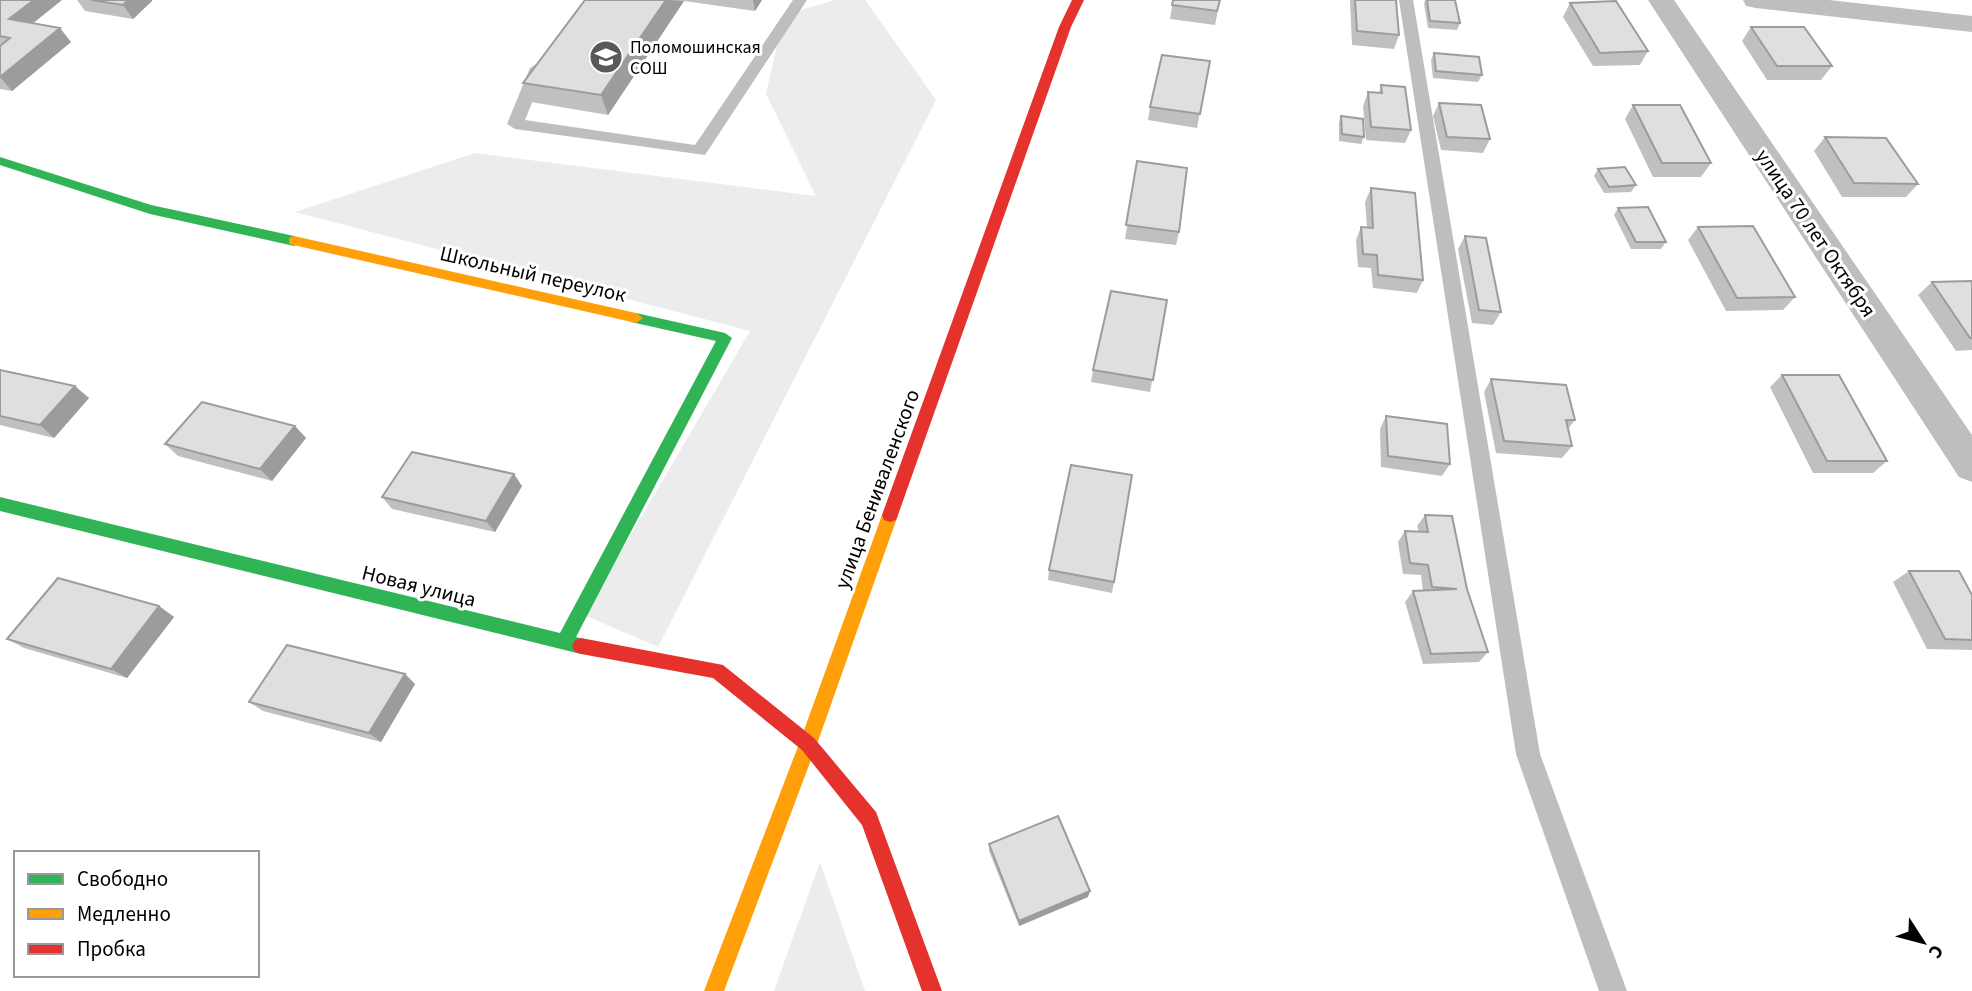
<svg xmlns="http://www.w3.org/2000/svg" width="1972" height="991" viewBox="0 0 1972 991" font-family="'Source Sans 3',sans-serif">
	<style>
		.green { fill: #ececec }
		.lines { fill: none; stroke-linecap: round; stroke-linejoin: round }
		.lane { fill: #bebebe; fill-rule: evenodd }
		.street { fill: #bebebe; fill-rule: evenodd }
		.fast { fill: #30b455; fill-rule: evenodd }
		.slow { fill: #ff9f0a; fill-rule: evenodd }
		.jam { fill: #e5322d; fill-rule: evenodd }
		.wall { fill: #c0c0c0 }
		.shaded-wall { fill: #9c9c9c }
		.building { fill: #dfdfdf; stroke: #9c9c9c; stroke-width: 2 }
		.labels { text-anchor: middle; stroke-width: 6; stroke-linejoin: round; paint-order: stroke }
		.far-poi-label { font-size: 18px; fill: #000; stroke: #fff; text-anchor: start }
		.street-label { font-size: 21px; fill: #000; stroke: #fff }
	</style>
	<rect width="100%" height="100%" fill="#fff"/>
	<path class="green" d="M835,0H865L936,100L658,647L584,615L750,331L295,212L475,153L816,196L766,94L784,15Z
		M820,862L865,991H774Z"/>
	<g class="lines">
		<path class="lane" d="M793,0H807L705,155L515,129L507,124L530,68L538,63L546,68L525,120L695,145Z
			M1399,0H1413L1540,754L1627,991H1599L1516,754Z"/>
		<path class="street" d="M1648,0H1674L1972,435V482L1959,477Z
			M1743,0H1829L1972,16V32L1756,8L1746,6Z"/>
		<path class="fast" d="M0,157L151,205L294,236L301,241L294,246L150,214L0,165Z
			M636,313L725,333L732,338L576,637L587,640L590,646L587,652L581,654L0,511V497L560,633L716,341L631,322L629,318L631,314Z"/>
		<path class="slow" d="M294,236L636,313L643,318L636,323L289,244V238Z
			M890,508L896,510L898,515L817,744L724,991H704L799,744L882,515L884,510Z"/>
		<path class="jam" d="M1072,0H1084L1071,27L898,515L896,520L890,522L884,520L882,515L1059,27Z
			M581,638L723,665L814,738L876,812L942,991H922L862,825L802,750L713,678L581,654L575,652L572,646L575,640Z"/>
	</g>
	<path class="wall" d="M0,0L33,23L71,42L12,91L0,89Z
		M77,0H152V1L133,19L85,11Z
		M585,0H762L755,11L684,1L608,115L531,102L523,83Z
		M1173,0H1220L1215,25L1170,19Z
		M1350,0H1396L1399,35L1394,49L1352,45Z
		M1425,0H1455L1460,23L1457,30L1428,28L1424,4Z
		M1570,3L1648,51L1640,65L1593,66L1563,17Z
		M1751,27L1832,66L1821,80H1767L1742,41Z
		M1434,53L1482,75L1478,82L1433,78L1431,60Z
		M1210,61L1197,128L1148,120L1150,107Z
		M1381,85L1411,130L1405,143L1366,140L1363,106L1368,92L1379,93Z
		M1439,103L1490,139L1483,153L1441,150L1433,116Z
		M1633,105L1711,163L1701,177H1653L1625,119Z
		M1341,116L1364,137L1361,144L1339,141V123Z
		M1825,137L1918,184L1906,197H1842L1814,151Z
		M1137,161L1179,232L1176,245L1125,239Z
		M1598,169L1636,185L1631,192L1604,193L1594,176Z
		M1371,188L1423,280L1417,293L1373,288L1371,268L1358,267L1356,240L1361,227H1367L1365,202Z
		M1618,208L1666,242L1661,249H1631L1614,215Z
		M1698,227L1795,297L1783,310L1726,311L1688,240Z
		M1465,236L1501,312L1493,325L1472,323L1458,249Z
		M1972,281V350L1956,351L1918,295L1932,282Z
		M1167,300L1150,392L1091,382L1093,370Z
		M0,370L89,398L54,438L0,425Z
		M1782,375L1887,461L1873,473H1813L1770,387Z
		M1491,379L1575,420L1568,429L1572,446L1562,458L1496,453L1484,392Z
		M1386,416L1450,464L1442,476L1381,467L1380,429Z
		M295,426L306,438L272,481L178,456L165,444Z
		M522,486L495,532L392,509L382,497Z
		M1425,515L1467,589L1488,652L1479,662L1423,664L1405,602L1413,591H1423L1421,575L1403,574L1398,542L1405,531L1419,532L1417,526Z
		M1049,570L1114,582L1112,593L1048,580Z
		M1909,571L1972,595V650L1927,649L1893,582Z
		M159,606L174,617L127,678L24,648L7,639Z
		M405,674L415,684L381,742L263,711L249,702Z
		M989,844L1088,897L1019,926L989,851Z"/>
	<path class="shaded-wall" d="M34,0H62L21,33L9,19Z
		M128,0H152V1L133,19L123,5Z
		M666,0L684,1L608,115L601,95Z
		M753,0H762L755,11Z
		M60,28L71,42L12,91L0,77Z
		M75,386L89,398L54,438L40,425Z
		M295,426L306,438L272,481L260,469Z
		M514,474L522,486L495,532L486,521Z
		M159,606L174,617L127,678L111,669Z
		M405,674L415,684L381,742L369,733Z
		M1090,891L1088,897L1019,926V921Z"/>
	<path class="building" d="M0,0H34L9,19L60,28L0,77V46L10,38L0,36Z
		M91,0H128L123,5Z
		M585,0H666L601,95L523,83Z
		M1173,0H1220L1217,11L1172,5Z
		M1355,0H1396L1399,35L1357,31Z
		M1427,0H1455L1460,23L1430,21Z
		M1616,1L1648,51L1600,53L1570,3Z
		M1751,27H1804L1832,66H1777Z
		M1434,53L1479,57L1482,75L1436,71Z
		M1162,55L1210,61L1200,114L1150,107Z
		M1381,85L1405,87L1411,130L1371,127L1368,92L1382,93Z
		M1439,103L1481,105L1490,139L1447,137Z
		M1633,105H1680L1711,163H1662Z
		M1341,116L1363,119L1364,137L1342,134Z
		M1825,137L1886,138L1918,184L1854,183Z
		M1137,161L1187,168L1179,232L1126,225Z
		M1625,167L1636,185L1609,187L1598,169Z
		M1371,188L1415,193L1423,280L1378,275L1377,255L1363,254L1361,227L1373,228Z
		M1648,207L1666,242H1636L1618,208Z
		M1753,226L1795,297L1737,298L1698,227Z
		M1465,236L1486,238L1501,312L1479,310Z
		M1972,281V338H1970L1932,282Z
		M1111,291L1167,300L1153,380L1093,370Z
		M0,370L75,386L40,425L0,416Z
		M1782,375H1839L1887,461H1827Z
		M1491,379L1566,385L1575,420H1566L1572,446L1504,441Z
		M202,402L295,426L260,469L165,444Z
		M1386,416L1447,424L1450,464L1388,456Z
		M412,452L514,474L486,521L382,497Z
		M1071,465L1132,475L1114,582L1049,570Z
		M1425,515L1452,516L1467,589L1488,652L1431,654L1413,591L1457,589L1432,587L1428,565L1410,563L1405,531L1428,532Z
		M1909,571H1959L1972,595V640L1945,639Z
		M58,578L159,606L111,669L7,639Z
		M287,645L405,674L369,733L249,702Z
		M1058,816L1090,891L1019,921L989,844Z"/>
	<defs>
		<symbol id="school-disc" viewBox="-11 -11 22 22"><circle r="9.5" fill="#595959" stroke="#fff"/><path d="M0-5L7-2L0 1L-7-2ZM-4 1L0 2.5L4 1V4Q0 6-4 4Z" fill="#fff"/></symbol>
	</defs>
	<g fill-rule="evenodd">
		<use href="#school-disc" x="587" y="38" width="38" height="38"/>
	</g>
	<g class="labels">
		<g class="far-poi-label">
			<text x="630" y="53">Поломошинская<tspan x="630" dy="21">СОШ</tspan></text>
		</g>
		<g class="street-label">
			<text transform="translate(1816 233) rotate(56)" y="7">улица 70 лет Октября</text>
			<text transform="translate(533 274) rotate(13)" y="7">Школьный переулок</text>
			<text transform="translate(877 489) rotate(-70)" y="7">улица Бениваленского</text>
			<text transform="translate(419 586) rotate(14)" y="7">Новая улица</text>
		</g>
	</g>
	<rect x="14" y="851" width="245" height="126" fill="#ffffff" stroke="#999999" stroke-width="2"/>
	<rect x="28" y="874" width="35" height="10" fill="#30b455" stroke="#999999" stroke-width="2"/>
	<text x="77" y="886" font-size="21" fill="#000000">Свободно</text>
	<rect x="28" y="909" width="35" height="10" fill="#ff9f0a" stroke="#999999" stroke-width="2"/>
	<text x="77" y="921" font-size="21" fill="#000000">Медленно</text>
	<rect x="28" y="944" width="35" height="10" fill="#e5322d" stroke="#999999" stroke-width="2"/>
	<text x="77" y="956" font-size="21" fill="#000000">Пробка</text>
	<g transform="translate(1923 942) rotate(126)" stroke="#ffffff" stroke-width="5" paint-order="stroke">
	<path d="M0-5L12 26L0 18L-12 26Z" fill="#000000"/>
	<text y="-10" font-size="19" font-weight="bold" text-anchor="middle" fill="#000000">С</text>
	</g>
</svg>
